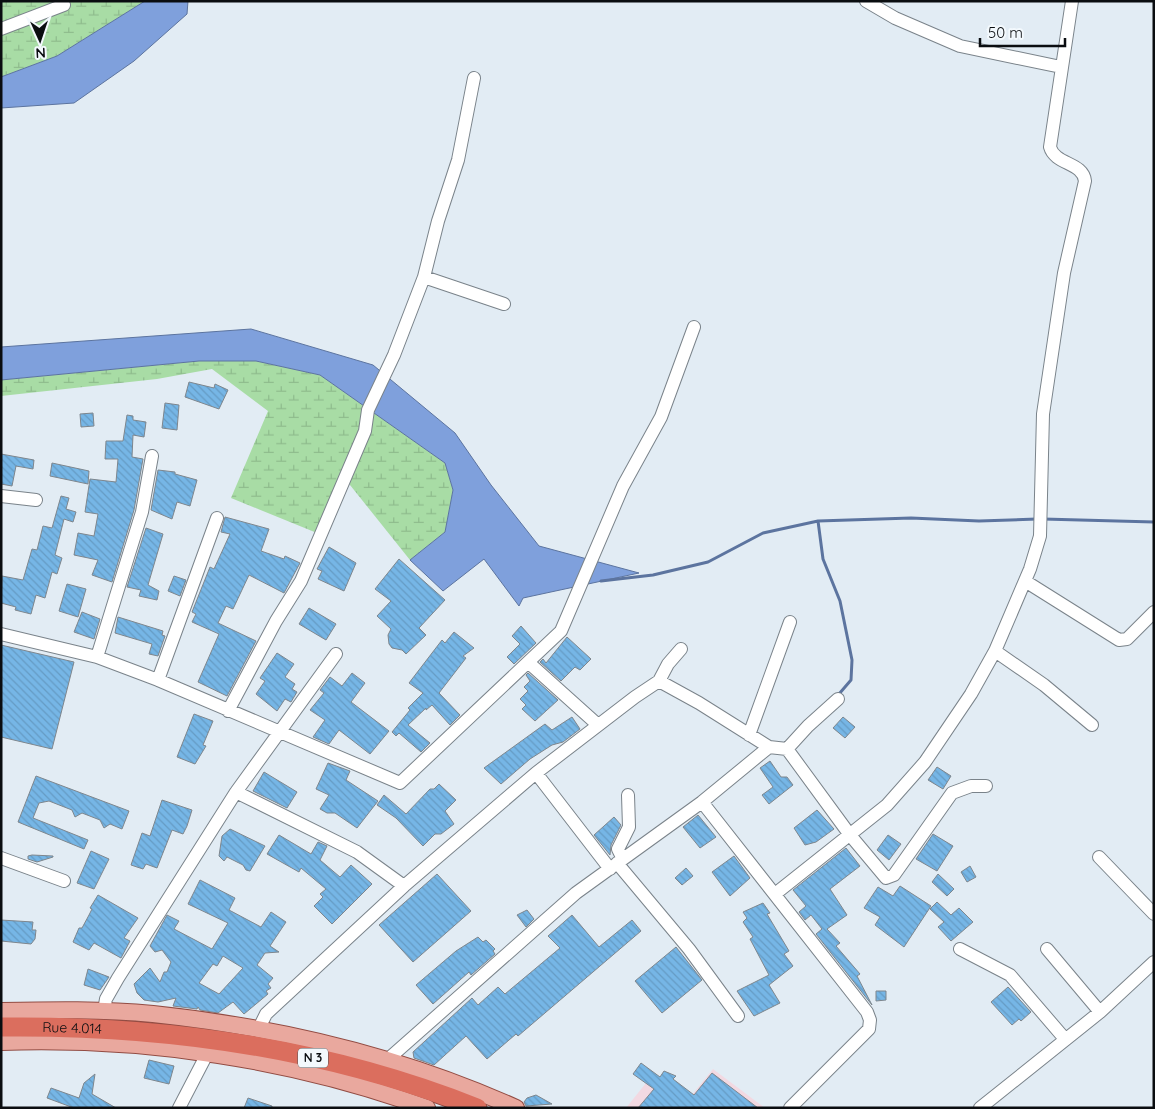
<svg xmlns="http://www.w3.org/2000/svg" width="1155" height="1109" viewBox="0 0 1155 1109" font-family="Quicksand,sans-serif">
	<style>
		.industrial { fill: #f2d9e2 }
		.wetland { fill: url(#wetland-marsh) }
		.water { fill: #7fa0dc; stroke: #5c749f }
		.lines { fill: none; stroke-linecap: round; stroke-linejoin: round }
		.stream { stroke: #5c749f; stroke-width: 3 }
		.building { fill: url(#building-back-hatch); stroke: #7e868d; fill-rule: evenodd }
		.minor-casing { stroke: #7a838a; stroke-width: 14 }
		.major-casing { stroke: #924c43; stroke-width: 18 }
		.highway-casing { stroke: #924c43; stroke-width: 21 }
		.minor { stroke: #fff; stroke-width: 12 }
		.major { stroke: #e9a89e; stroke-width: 16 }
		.highway { stroke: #db6e5e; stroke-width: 19 }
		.labels { text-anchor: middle; stroke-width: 5; stroke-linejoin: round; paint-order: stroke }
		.shield { fill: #f3f9fd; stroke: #505457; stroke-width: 1 }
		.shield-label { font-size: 12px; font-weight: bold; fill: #0a0d10 }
		.street-label { font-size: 14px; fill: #0a0d10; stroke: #f3f9fd }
	</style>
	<defs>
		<pattern id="wetland-marsh" width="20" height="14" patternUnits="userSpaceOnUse" patternTransform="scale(1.25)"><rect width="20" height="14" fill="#a8dca5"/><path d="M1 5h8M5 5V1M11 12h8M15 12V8" fill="none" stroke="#8fbc8d"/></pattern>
		<pattern id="building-back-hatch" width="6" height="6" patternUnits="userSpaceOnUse" patternTransform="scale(1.25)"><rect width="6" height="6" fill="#76b6e6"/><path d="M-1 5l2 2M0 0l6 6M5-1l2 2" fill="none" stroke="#659bc4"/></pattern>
	</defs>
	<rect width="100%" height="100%" fill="#e2ecf4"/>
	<path class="industrial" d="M713,1069L765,1108H626L654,1073L687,1101Z"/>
	<path class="wetland" d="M1,1H145L57,56L1,77Z
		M199,361H256L320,375L445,463L453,490L445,532L410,560L346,480L317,533L231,498L268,411L212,369L157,379L1,396V380Z"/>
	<path class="water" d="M145,1H188L187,14L134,61L74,103L1,108V77L57,56Z
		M251,329L373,365L455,433L491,485L539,546L639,573L523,598L519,606L484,559L443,591L410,560L445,532L453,490L445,463L320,375L256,361H199L1,380V347Z"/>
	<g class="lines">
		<path class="stream" d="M1043,519L1154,522
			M818,521L823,559L840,601L852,660L851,680L839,694
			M601,581L653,575L708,562L763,533L818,521L911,518L979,521L1037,519"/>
	</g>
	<path class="building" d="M189,382L214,388L215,384L228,390L219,409L185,397Z
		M165,403L179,405L177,430L162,428Z
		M93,413L94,426L81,427L80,414Z
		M127,415L133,416V420L146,422L144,437L133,435L132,457L143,459L134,510L112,582L92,575L98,560L74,555L78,533L94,536L98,514L85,512L90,479L116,482L118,459H105L106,441H123Z
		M1,454L34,460L33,469L16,466L12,486L1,484Z
		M52,463L89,471L88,484L50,476Z
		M158,470L175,472V474L197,480L190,506L177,502L172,519L151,510Z
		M61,496L69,498L66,509L76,512L73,522L64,519L55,555L62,558L57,574L52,572L45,598L36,595L31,614L15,610L16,607L1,603L2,576L23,580L32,549L37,550L43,526L52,528Z
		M225,517L269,529L261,551L284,559L285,556L300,563L284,593L249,575L233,609L226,606L218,623L256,641L227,696L198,682L219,634L192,622L196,614L192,612L210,567L214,569L230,534L221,532Z
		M146,528L163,534L148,585L159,591L157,600L139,596L141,590L127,587Z
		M329,547L356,563L344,591L318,579L322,571L317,569Z
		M399,559L445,600L419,628L426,635L406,654L402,650L392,648L389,644L388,635L391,629L377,616L391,601L375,589Z
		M174,576L186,580L180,596L168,591Z
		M67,584L86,589L78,617L59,611Z
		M309,608L336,624L326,640L299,624Z
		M82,612L100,619L94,639L74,632Z
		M118,617L163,631L162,635L165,636L158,656L149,654L152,644L115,633Z
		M521,626L536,643L514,664L507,657L520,644L512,636Z
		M454,632L474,648L463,656L466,658L439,693L460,715L450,725L432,705L426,710V708L408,725L430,743L421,752L399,733L396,736L392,732L410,710L408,708L423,693L409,683L442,640L445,643Z
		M567,637L591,659L580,670L575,667L561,681L540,662L543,659L546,663Z
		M1,645L74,662L52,749L1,737Z
		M277,653L294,664L285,677L295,684L292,689L297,692L291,702L285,699L277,711L256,694L265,681L260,678Z
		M352,673L365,683L351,702L389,731L370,754L339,730L329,744L313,737L325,720L310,710L324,693L320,690L330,677L342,686Z
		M528,673L558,700L535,721L522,709L526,705L520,699L528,691L524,687L530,681L526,675Z
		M194,714L213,721L203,745L206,746L195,764L177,757Z
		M572,717L580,729L563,742L552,745L530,759L501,784L484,768L545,724L552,730Z
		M843,717L855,727L845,738L833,728Z
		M770,761L781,777H787L793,785L769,804L762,795L773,787L760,768Z
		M328,763L350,771L346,780L378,801L357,828L335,813H327L320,809L329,795L316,789Z
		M937,767L951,776L943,789L928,780Z
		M264,772L297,792L287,808L253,791Z
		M36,776L129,811L122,829L110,824L104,828L100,820L82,813L75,817L72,810L49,801L39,803L33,818L88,840L84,849L18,822Z
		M439,784L456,800L445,811L454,824L441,834H435L423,846L396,818L377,805L384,795L406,814L430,789H434Z
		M162,800L192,810L187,826L183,834L172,830L157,868L146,864L143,869L131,865L142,833L150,836Z
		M817,810L834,829L816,842L805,845L794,828Z
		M698,815L716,837L700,848L683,827Z
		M614,817L621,825L611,845L610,855L594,835Z
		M230,829L265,846L250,871L246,870L243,865L227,857L224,861L219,856L222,836Z
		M933,834L953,846L937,871L916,859Z
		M279,835L311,854L318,842L327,846L320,860L340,877L351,865L372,884L332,924L314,906L323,897L320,894L326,889L301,868L299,872L267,854Z
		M888,835L901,844L889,860L877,850Z
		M846,848L860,866L830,889L847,915L827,929L840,943L836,946L860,974L857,976L872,1005L816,934L822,929L811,915L805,920L799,912L806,906L793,890Z
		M91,851L109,859L94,889L77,883Z
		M32,855L53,856V857L37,862L28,859V856Z
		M734,856L750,878L730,896L712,872Z
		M970,866L976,877L967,882L961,872Z
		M686,868L693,876L682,885L675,878Z
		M437,874L471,911L413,962L379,925Z
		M938,874L954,889L947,896L932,882Z
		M200,880L235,898L229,910L261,927L271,912L286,922L270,946L279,952L265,953L257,965L273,978L268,984L271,988L266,991L268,994L244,1014L233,1002L218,1013L200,1010L198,1007L197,1009L173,1006L176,998L158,1002L144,1000L137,993L134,984L150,968L160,982L164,972H167L171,962L162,950L155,952L150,946L167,915L179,921L174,929L212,949L228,923L188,904ZM223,956L243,968L219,994L199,983L213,964L217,966Z
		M900,886L931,906L904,947L875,925L880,917L864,908L878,887L893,896Z
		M98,895L138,918L124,938L130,941L121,958L94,943L89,950L73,942L79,928H82L89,915L92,909L90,908Z
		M937,902L951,915L959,908L973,922L951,941L938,927L944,922L930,909Z
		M763,903L770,913L767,914L789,951L784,954L793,966L769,985L780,1003L754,1016L737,991L769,975L750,939L753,937L743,922L747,918L743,912Z
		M527,910L534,919L526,927L517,915Z
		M572,915L599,947L632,920L641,931L518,1036L516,1034L487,1059L466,1036L434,1065L414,1058L413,1052L472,998L478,1005L498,987L505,994L560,948L548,936Z
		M1,920L33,922L32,930H36L35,939L31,944L1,941Z
		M478,937L483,942L486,940L495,949L493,951L495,954L471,975L469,972L433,1004L416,985L456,951Z
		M676,947L702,980L662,1013L635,981Z
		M88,969L109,977L100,990L84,985Z
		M1008,987L1031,1012L1021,1021L1019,1019L1012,1025L991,1002Z
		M876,991H886V1000L876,1001Z
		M149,1060L174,1066L169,1084L144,1078Z
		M641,1063L660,1077L664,1071L676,1076L673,1079L694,1095L712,1073L758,1108H638L654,1089L633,1074Z
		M95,1074L92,1094L116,1108H74L47,1098L51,1088L79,1098L84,1083Z
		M536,1095L552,1104L526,1106L524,1102L527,1098Z
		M248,1098L272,1106V1108H244Z"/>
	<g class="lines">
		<defs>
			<path id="minor" d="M866,1L895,18L960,46L1061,67
				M1,29L64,5
				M424,277L504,304
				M1,496L36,500
				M1025,581L1119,640L1127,639L1154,612
				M1,634L97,657L158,680L400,783L561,631L623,486L661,417L694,327
				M995,651L1044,685L1092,725
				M97,657L142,512L152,456
				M529,663L598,725
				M158,680L217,518
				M659,681L699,703L769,747
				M228,711L276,621L301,581L365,431L368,410L394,355L424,277L438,221L458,160L474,78
				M749,735L790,622
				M787,749L850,835L886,878L894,875L952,793L971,786H986
				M536,773L610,869
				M236,792L357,852L404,886
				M702,802L867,1012L870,1020L869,1029L790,1108
				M1099,857L1154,914
				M1,858L64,881
				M623,859L618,849L629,827L628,795
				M617,863L689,949L738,1016
				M775,894L887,805L925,762L971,694L995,651L1030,569L1040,536L1043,414L1064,273L1085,181C1083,162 1055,165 1050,147L1072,1
				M960,949L1010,975L1065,1039
				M1047,949L1100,1012
				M104,1011L106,999L118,978L236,792L336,654
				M258,1030L266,1014L404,886L536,773L635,697L659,681L668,664L681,649
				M386,1061L576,893L702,802L769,747L787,749L808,726L838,699
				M179,1108L207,1054
				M980,1108L1100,1012L1154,962"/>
			<path id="major" d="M1,1011C52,1010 103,1009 153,1014C276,1027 403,1057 516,1108
				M1,1042C144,1037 292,1059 427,1108"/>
			<g id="highway">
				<path id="s1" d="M1,1027C165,1025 324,1047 477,1108"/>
			</g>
		</defs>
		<use href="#minor" class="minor-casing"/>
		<use href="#major" class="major-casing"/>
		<use href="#highway" class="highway-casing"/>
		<use href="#minor" class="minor"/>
		<use href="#major" class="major"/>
		<use href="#highway" class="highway"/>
	</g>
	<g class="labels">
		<rect class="shield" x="298" y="1048.5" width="30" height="19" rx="4"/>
		<g class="shield-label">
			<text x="313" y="1062">N 3</text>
		</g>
		<g class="street-label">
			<text dy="5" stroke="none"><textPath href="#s1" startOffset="71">Rue 4.014</textPath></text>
		</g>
	</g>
	<rect width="1155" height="1109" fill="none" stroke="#0a0d10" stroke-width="5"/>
	<g transform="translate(40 40) rotate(177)" stroke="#f3f9fd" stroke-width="4" paint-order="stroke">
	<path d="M0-4L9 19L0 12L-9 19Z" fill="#0a0d10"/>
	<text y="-8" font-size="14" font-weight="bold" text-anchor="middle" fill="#0a0d10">N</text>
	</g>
	<path d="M980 38v8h85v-8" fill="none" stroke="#0a0d10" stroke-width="2.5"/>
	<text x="988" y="38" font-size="15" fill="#0a0d10" stroke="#f3f9fd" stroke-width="4" paint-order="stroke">50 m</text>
</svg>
